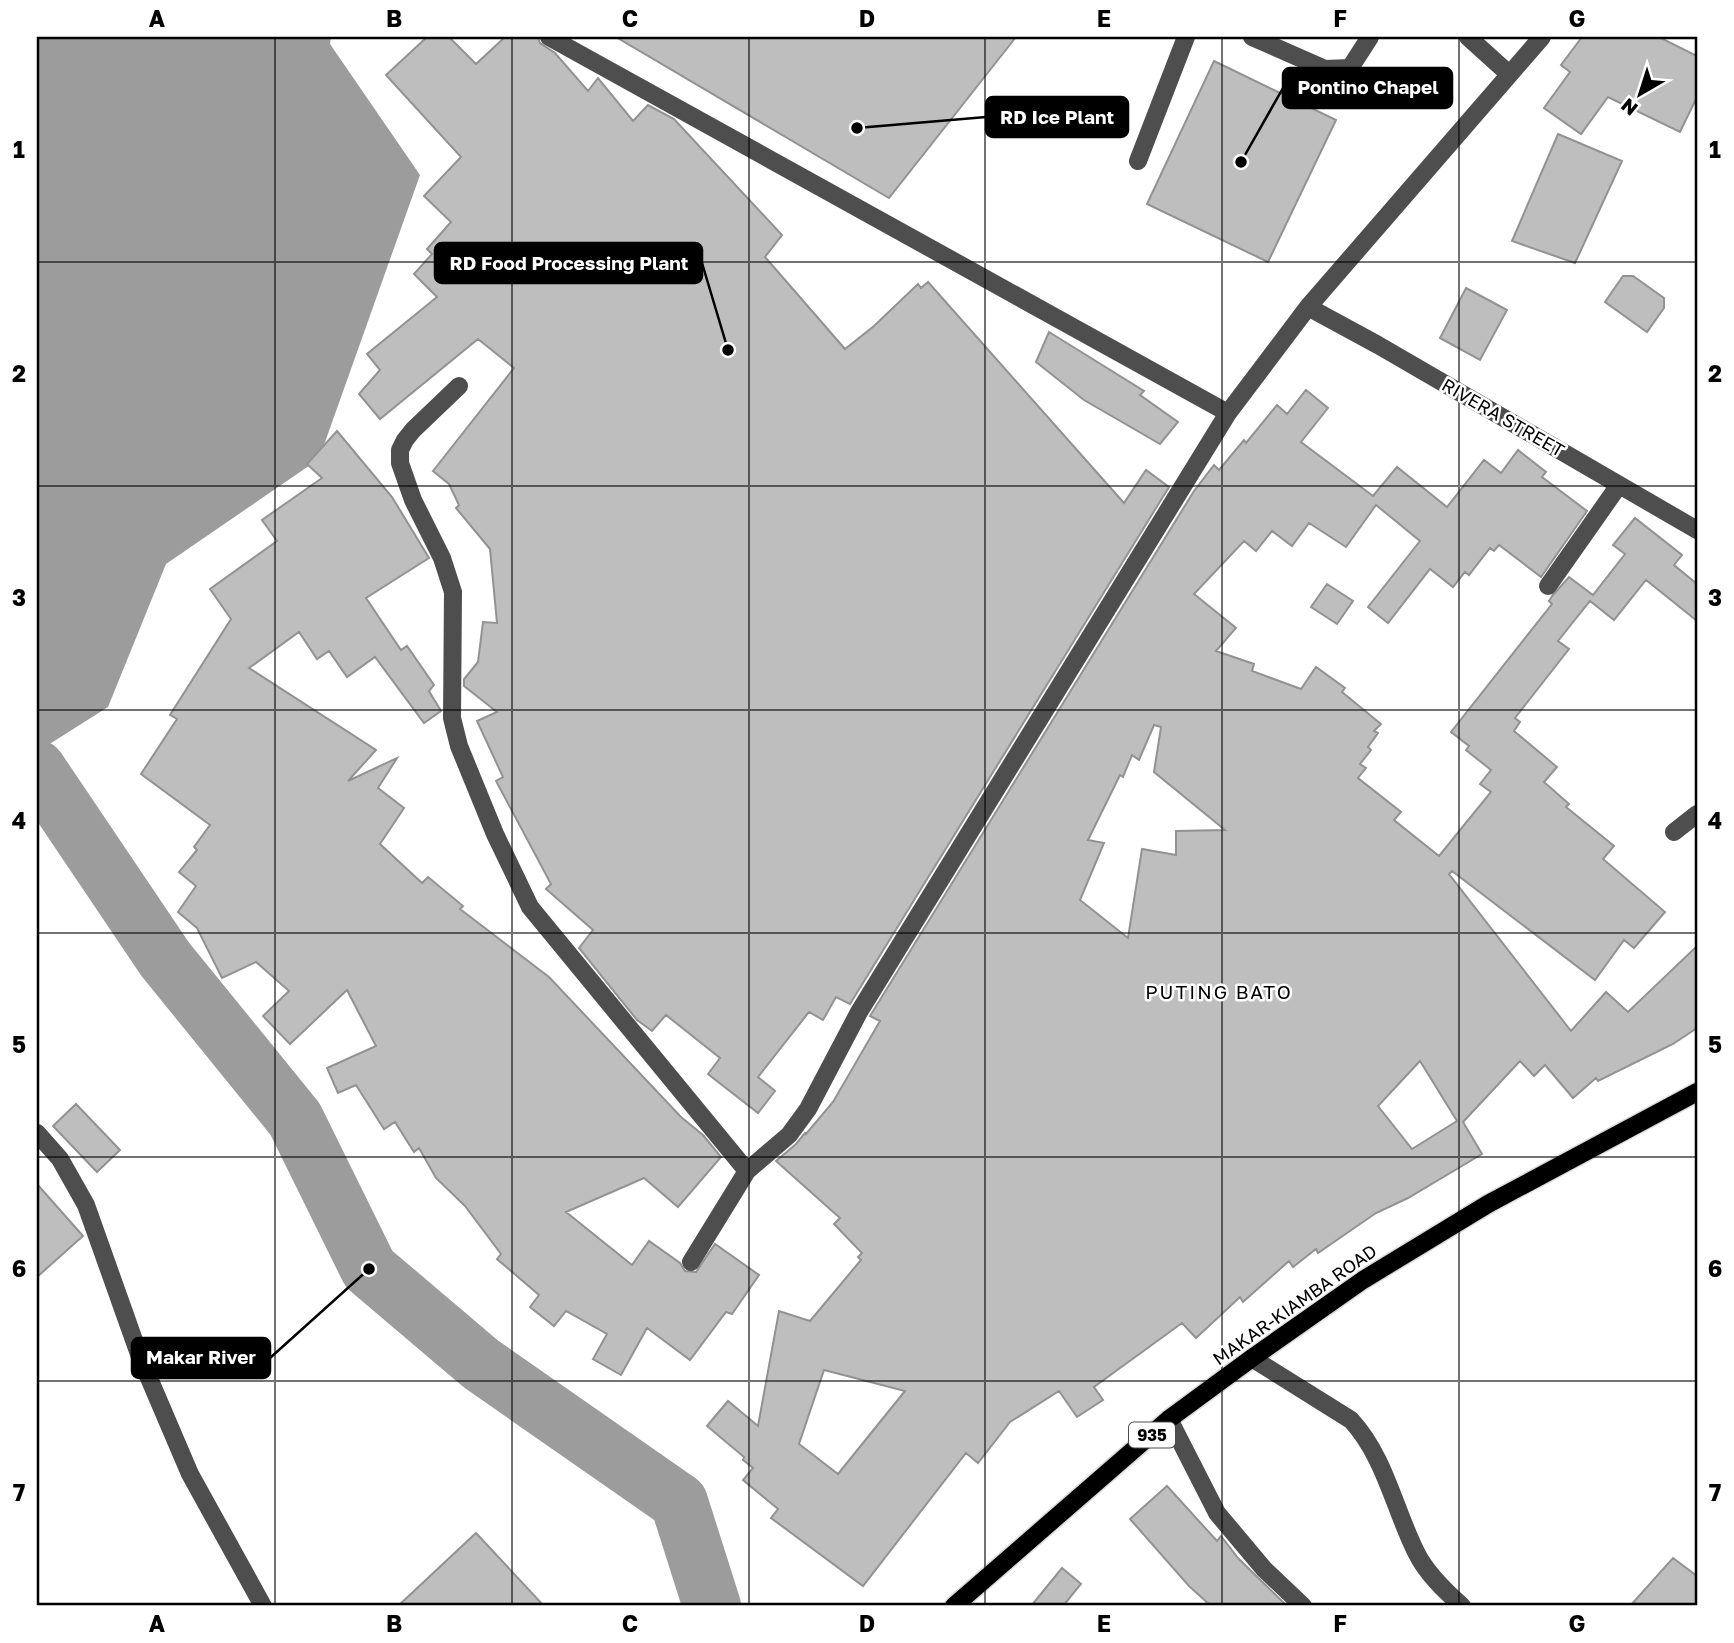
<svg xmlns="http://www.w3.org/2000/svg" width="1734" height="1643" viewBox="0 0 1734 1643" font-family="'Golos Text',sans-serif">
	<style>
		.water { fill: #9c9c9c }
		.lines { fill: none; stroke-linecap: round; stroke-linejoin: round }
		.river { stroke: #9c9c9c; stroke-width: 58 }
		.building { fill: #bebebe; stroke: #929292; stroke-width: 2; fill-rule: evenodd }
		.major-casing { stroke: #dbdbdb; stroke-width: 21 }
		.minor { stroke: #4e4e4e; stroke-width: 18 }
		.major { stroke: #000; stroke-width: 18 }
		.grid { fill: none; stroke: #000; stroke-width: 2; stroke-opacity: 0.55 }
		.labels { text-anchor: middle; stroke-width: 5; stroke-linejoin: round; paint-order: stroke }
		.shield { fill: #fff; stroke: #4c4c4c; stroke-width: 2 }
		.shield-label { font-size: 16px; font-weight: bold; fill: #000 }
		.street-label { font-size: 18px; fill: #000; stroke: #fff }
		.neighbourhood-label { font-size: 19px; letter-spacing: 2px; fill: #000; stroke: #fff }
		.leader { fill: none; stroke: #000; stroke-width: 2.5 }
		.callout-dot { fill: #000; stroke: #fff; stroke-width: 2.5 }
		.callout { fill: #000; stroke: #000; stroke-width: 2.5 }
		.callout-label { font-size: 19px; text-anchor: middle; font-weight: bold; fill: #fff }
		.neatline { fill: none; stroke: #000; stroke-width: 2.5 }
		.grid-label { font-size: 23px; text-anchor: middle; font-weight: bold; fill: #000 }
	</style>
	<rect width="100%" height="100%" fill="#fff"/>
	<path class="water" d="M37,37H331L330,44L420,175L319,459L166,564L108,707L37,752Z"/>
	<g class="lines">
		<path class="river" d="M37,769L165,959L295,1119L369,1269L481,1364L679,1502L712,1606"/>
	</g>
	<path class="building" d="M427,37H449L476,64L505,37H538L540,43L555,53L588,91L598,78L633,121L648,105L674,119L782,235L765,257L845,349L874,326L918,284L921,288L928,282L1124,503L1146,470L1169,487L850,1004L836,997L823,1020L809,1012L758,1077L775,1091L758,1113L708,1074L720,1058L666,1015L652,1031L637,1020L579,948L593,930L546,889L551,884L496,781L503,777L477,721L497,712L464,686V679L478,662L483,622L497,623L490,549L456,508L459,505L449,484L433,471L514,368L478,339L380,419L359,394L380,370L367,354L437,297L414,274L432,254L427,249L451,222L424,196L461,157L386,75Z
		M616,37H1016L889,198Z
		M1582,37H1659L1697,56V97L1680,132L1608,97L1581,134L1544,108L1570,72L1561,65Z
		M1214,61L1336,120L1268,262L1147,204Z
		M1558,134L1622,161L1575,263L1512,241Z
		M1623,276H1633L1664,298V308L1647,332L1605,302Z
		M1466,288L1507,310L1480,360L1440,338Z
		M1049,332L1144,391L1140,395L1178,422L1160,444L1084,400L1036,362Z
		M1306,390L1328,408L1301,442L1373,496L1397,467L1447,507L1484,460L1501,473L1518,450L1546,472L1542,477L1587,511L1541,577L1499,545L1494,551L1490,548L1469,575L1465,572L1453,587L1430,569L1388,623L1368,607L1420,541L1376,505L1346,547L1309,523L1292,546L1272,531L1256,551L1244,541L1194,594L1236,628L1216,651L1254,664L1252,671L1301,689L1316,667L1345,688L1342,692L1381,724L1374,731L1378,733L1368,747L1371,750L1360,764L1366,768L1358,778L1401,812L1394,820L1439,856L1491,792L1480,784L1491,770L1466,750L1469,746L1451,732L1552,604L1549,601L1552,596L1569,577L1593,595L1625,554L1613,545L1635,518L1682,555L1674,565L1697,584V621L1646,580L1614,620L1590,601L1558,641L1569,649L1515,718L1520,722L1514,731L1557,767L1544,782L1569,804L1566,807L1614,846L1603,859L1665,912L1634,948L1624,940L1595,980L1452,871L1449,874L1571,1031L1606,992L1628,1012L1697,946V1028L1673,1044L1598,1081L1596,1078L1573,1098L1545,1065L1534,1076L1520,1061L1463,1122L1482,1154L1408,1198L1376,1213L1318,1253L1316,1249L1293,1267L1289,1261L1243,1302L1240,1297L1196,1338L1182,1323L1094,1387L1103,1400L1077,1417L1059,1391L1010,1422L978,1463L966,1453L863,1586L771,1518L778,1509L743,1480L753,1468L743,1460L744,1457L707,1426L728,1401L758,1426L779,1311L810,1321L861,1260L858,1257L862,1253L834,1224L840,1218L776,1161L796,1144L805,1133L806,1134L833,1102L880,1021L870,1016L1194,491L1214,465L1219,470L1244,440L1246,443L1277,405L1287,414ZM1154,725L1161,727L1154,772L1225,830L1176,831V855L1142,849L1128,938L1080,900L1104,843L1088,840L1120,775L1123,777L1132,755L1139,760ZM1420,1061L1457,1121L1412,1149L1378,1106ZM824,1370L905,1391L838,1474L799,1444Z
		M337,431L392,497L429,558L366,598L401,650L407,646L434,685L429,691L441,711L424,723L375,657L347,677L329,651L317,659L299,632L249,668L376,750L348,781L397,758L378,788L404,808L380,844L422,883L428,877L463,906L460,909L549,977L681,1117L703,1135L721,1157L678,1207L644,1178L566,1212L632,1265L649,1241L680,1263L685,1271L696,1272L715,1244L759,1275L732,1314L726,1312L690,1360L647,1328L621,1375L593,1359L607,1334L566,1311L554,1326L530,1307L539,1295L497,1259L501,1254L465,1206L436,1178L419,1148L414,1152L395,1122L384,1129L356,1085L338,1093L327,1068L376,1046L347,990L290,1044L263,1016L289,991L256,962L222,978L197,928L178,912L196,886L179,872L197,850L194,847L210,825L141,774L177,719L170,715L231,619L210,589L277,541L262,520L322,478L307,464Z
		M1327,584L1353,601L1337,624L1311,607Z
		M76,1104L120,1150L97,1172L53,1126Z
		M37,1184L83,1236L37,1277Z
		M1167,1486L1217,1541L1221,1536L1238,1558L1287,1606H1211L1189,1586L1130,1519Z
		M476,1533L544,1606H398Z
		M1673,1558L1697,1576V1606H1630Z
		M1062,1568L1081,1584L1063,1606H1031Z"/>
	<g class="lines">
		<defs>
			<path id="major" d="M954,1606L1169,1419L1252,1358L1363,1280L1488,1204L1697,1092"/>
		</defs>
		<use href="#major" class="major-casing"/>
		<path class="minor" d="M549,37L1228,413
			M1252,37L1325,69L1350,68L1370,37
			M1468,37L1509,74
			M1138,161L1186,37
			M1308,307L1378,345L1697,530
			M459,386L413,430L405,440L400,450V463L413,500L442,558L453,592L452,718L459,746L495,834L530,907L747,1171
			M1548,586L1619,485
			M1674,832L1697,814
			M37,1133L60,1159L86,1205L140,1357L190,1474L263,1606
			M691,1262L747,1171L789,1135L808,1109L859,1012L1228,413L1308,307L1542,37
			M1252,1358L1351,1420C1385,1457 1394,1508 1416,1552C1426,1573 1445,1591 1462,1606
			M1169,1419L1217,1513L1264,1569L1303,1606"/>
		<use href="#major" class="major"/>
	</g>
	<path class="grid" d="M275,37V1606M512,37V1606M749,37V1606M985,37V1606M1222,37V1606M1459,37V1606M37,262H1697M37,486H1697M37,710H1697M37,933H1697M37,1157H1697M37,1381H1697"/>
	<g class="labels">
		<rect class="shield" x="1129" y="1422.5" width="46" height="25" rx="5"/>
		<g class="shield-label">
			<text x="1152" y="1441">935</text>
		</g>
		<g class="street-label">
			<text transform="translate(1503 418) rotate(30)" y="6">RIVERA STREET</text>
			<text transform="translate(1295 1305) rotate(-35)" y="6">MAKAR-KIAMBA ROAD</text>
		</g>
		<g class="neighbourhood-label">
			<text x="1219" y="999">PUTING BATO</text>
		</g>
	</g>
	<path class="leader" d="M1241 162L1283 88M857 128L986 117M728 350L702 263M369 1269L270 1358"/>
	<g class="callout-dot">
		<circle cx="1241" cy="162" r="7"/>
		<circle cx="857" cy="128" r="7"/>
		<circle cx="728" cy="350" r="7"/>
		<circle cx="369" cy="1269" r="7"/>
	</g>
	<g class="callout">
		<rect x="1283" y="68" width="169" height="40" rx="7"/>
		<rect x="986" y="97" width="142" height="40" rx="7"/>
		<rect x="435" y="243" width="267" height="40" rx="7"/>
		<rect x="132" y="1338" width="138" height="40" rx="7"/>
	</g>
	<g class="callout-label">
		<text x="1368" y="94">Pontino Chapel</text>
		<text x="1057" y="124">RD Ice Plant</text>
		<text x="569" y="270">RD Food Processing Plant</text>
		<text x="201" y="1364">Makar River</text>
	</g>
	<rect width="1734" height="1643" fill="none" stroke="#ffffff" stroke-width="77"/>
	<g transform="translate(1640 94) rotate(219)" stroke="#ffffff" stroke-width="5" paint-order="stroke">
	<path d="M0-5L12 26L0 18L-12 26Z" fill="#000000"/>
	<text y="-10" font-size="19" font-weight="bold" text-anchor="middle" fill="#000000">N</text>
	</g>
	<rect x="38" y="38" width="1658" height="1566" class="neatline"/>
	<g class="grid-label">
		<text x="157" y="27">A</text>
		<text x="394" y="27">B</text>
		<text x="630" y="27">C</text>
		<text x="867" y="27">D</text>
		<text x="1104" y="27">E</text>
		<text x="1340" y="27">F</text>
		<text x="1577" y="27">G</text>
		<text x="19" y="158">1</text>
		<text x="1715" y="158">1</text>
		<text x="19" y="382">2</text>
		<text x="1715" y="382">2</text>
		<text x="19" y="606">3</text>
		<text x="1715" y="606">3</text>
		<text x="19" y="829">4</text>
		<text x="1715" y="829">4</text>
		<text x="19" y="1053">5</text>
		<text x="1715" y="1053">5</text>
		<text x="19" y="1277">6</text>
		<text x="1715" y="1277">6</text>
		<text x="19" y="1501">7</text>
		<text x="1715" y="1501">7</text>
		<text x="157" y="1632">A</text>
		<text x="394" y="1632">B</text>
		<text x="630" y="1632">C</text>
		<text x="867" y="1632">D</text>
		<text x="1104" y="1632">E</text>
		<text x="1340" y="1632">F</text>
		<text x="1577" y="1632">G</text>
	</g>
</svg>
